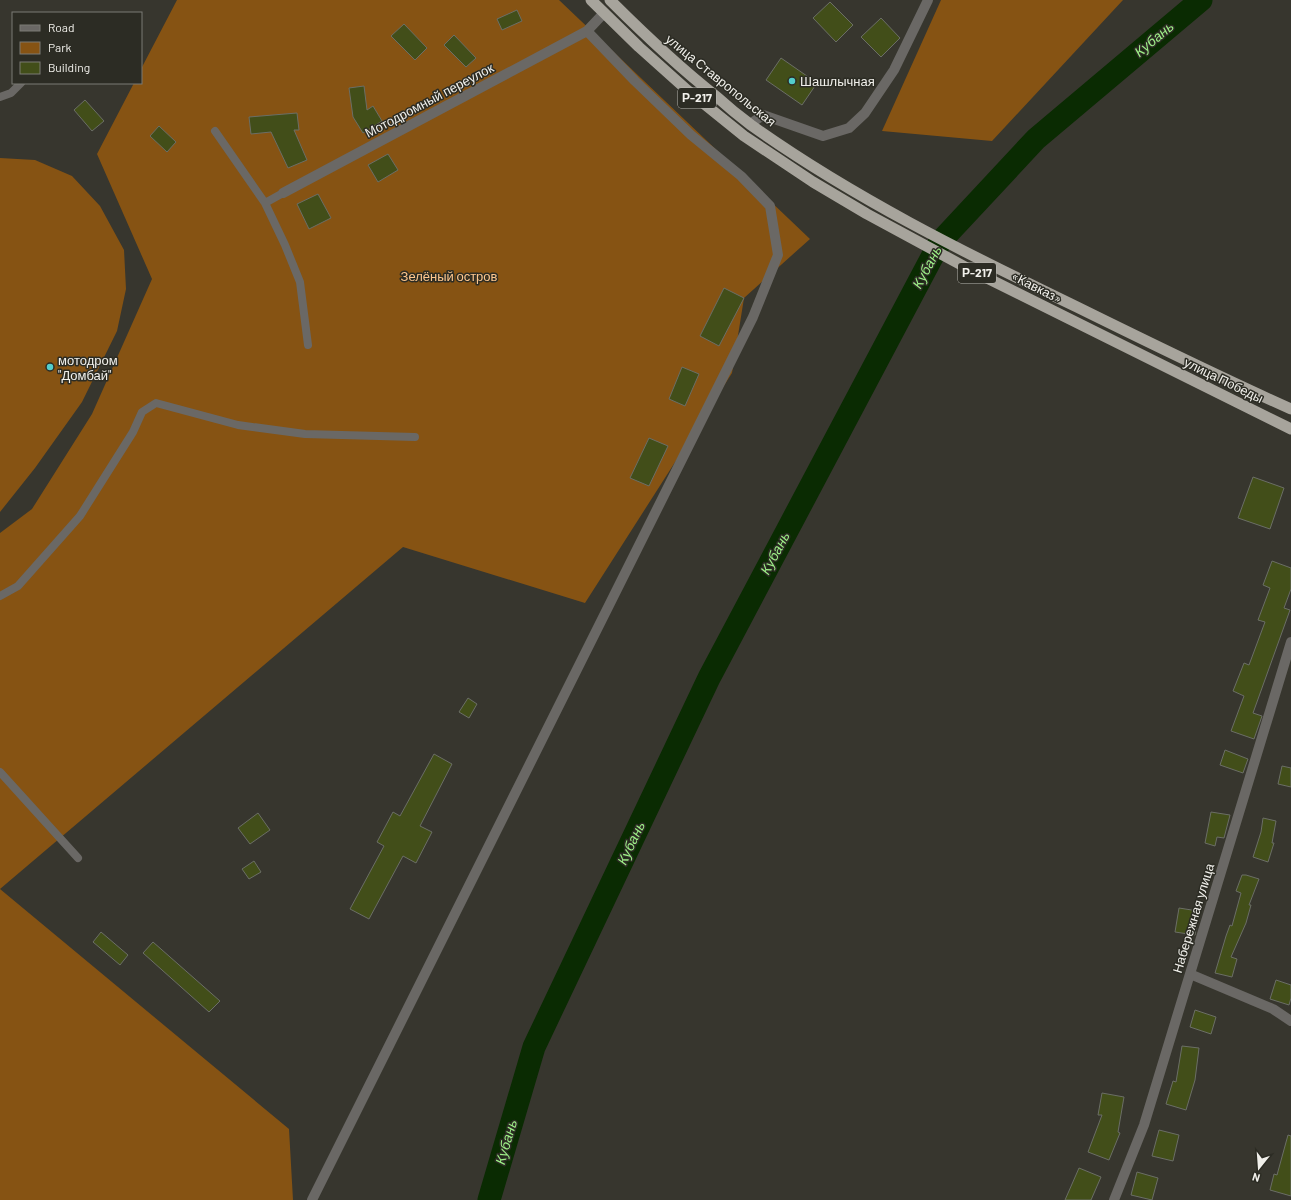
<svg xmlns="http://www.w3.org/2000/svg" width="1291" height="1200" viewBox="0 0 1291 1200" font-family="Barlow,sans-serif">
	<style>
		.green { fill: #865313 }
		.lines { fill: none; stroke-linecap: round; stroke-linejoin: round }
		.river { stroke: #0a2b02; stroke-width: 23 }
		.building { fill: #424e19; stroke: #6b6e66 }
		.service { stroke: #6a6865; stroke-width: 8 }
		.minor { stroke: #6a6865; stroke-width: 10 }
		.trunk { stroke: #a7a49c; stroke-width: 11 }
		.poi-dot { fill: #53cdcb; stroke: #2c2c24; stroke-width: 1.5 }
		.labels { text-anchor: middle; stroke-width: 3; stroke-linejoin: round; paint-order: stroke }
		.shield { fill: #2c2c24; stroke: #b6b5af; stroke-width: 1 }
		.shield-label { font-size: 12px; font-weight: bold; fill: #f1f0eb }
		.street-label { font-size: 13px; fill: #f1f0eb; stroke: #2c2c24 }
		.poi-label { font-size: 13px; fill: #f1f0eb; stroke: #2c2c24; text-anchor: start }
		.park-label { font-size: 13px; fill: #fec78e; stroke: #2c2c24 }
		.water-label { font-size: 14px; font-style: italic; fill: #9ef188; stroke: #2c2c24 }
	</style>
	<rect width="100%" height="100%" fill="#37362e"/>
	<path class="green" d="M177,0H559L810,239L744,298L732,373L585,603L403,547L0,889V533L32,509L92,414L152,279L97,154L134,83H141V69Z
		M941,0H1123L992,141L882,131Z
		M0,158L35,160L72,176L100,206L124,250L126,289L117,331L82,402L35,468L0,512Z
		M0,889L289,1129L293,1200H0Z"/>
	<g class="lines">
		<path class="river" d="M489,1200L534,1047L709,678L940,242L1036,139L1201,0"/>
	</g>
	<path class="building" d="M830,2L853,25L836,42L813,18Z
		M517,10L522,21L502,30L497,19Z
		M881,18L900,38L881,57L861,37Z
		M404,24L427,48L415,60L391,36Z
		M454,35L476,58L466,67L444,45Z
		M781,58L817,83L802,105L766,80Z
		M364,86L367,110L373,106L382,121L363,133L353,117L349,88Z
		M85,100L104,121L92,131L74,110Z
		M297,113L299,130H294L307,160L288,168L271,132L251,134L249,117Z
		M159,126L176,142L167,152L150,136Z
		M388,154L398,170L378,182L368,165Z
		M318,194L331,218L309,229L297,204Z
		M724,288L744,298L719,346L700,336Z
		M682,367L699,374L685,406L669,399Z
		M649,438L668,446L649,486L630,478Z
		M1253,477L1284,488L1270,529L1238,518Z
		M1272,561L1291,568V589L1284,608L1290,610L1253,713L1262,716L1254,739L1231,731L1244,696L1233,691L1244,663L1249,665L1265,622L1258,620L1270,588L1263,585Z
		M468,698L477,704L469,718L459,712Z
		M1225,750L1248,759L1243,773L1220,765Z
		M434,754L452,764L420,826L432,832L416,863L403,856L369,919L350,909L384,846L377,842L393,812L400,816Z
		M1282,766L1291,768V787L1278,784Z
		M1211,812L1230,815L1224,838L1217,837L1215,846L1205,843Z
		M258,813L270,830L250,844L238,828Z
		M1263,818L1276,821L1272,843H1274L1268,862L1253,857L1261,832Z
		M254,861L261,872L249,879L242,869Z
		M1242,875H1246L1259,879L1249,905H1251L1246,923L1231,957L1237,959L1232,977L1215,973L1226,936L1230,925L1232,926L1241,893L1236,891Z
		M1179,908L1198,911L1195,935L1175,932Z
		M101,932L128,955L120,965L93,942Z
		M153,942L220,1001L209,1012L143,953Z
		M1276,980L1291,985V998L1289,1005L1270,999Z
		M1195,1010L1216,1017L1211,1034L1190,1027Z
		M1182,1046L1199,1048L1195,1080L1186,1110L1166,1104L1173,1081L1176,1082Z
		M1102,1093L1124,1097L1118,1132L1120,1133L1109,1160L1088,1152L1102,1115H1098Z
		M1159,1130L1179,1135L1173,1161L1152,1156Z
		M1288,1135L1291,1136V1196L1270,1190L1274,1174L1277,1175Z
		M1079,1168L1101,1177L1091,1200H1065Z
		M1137,1172L1158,1178L1152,1200L1131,1195Z"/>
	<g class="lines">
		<path class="service" d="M0,97L11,93L21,83
			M215,131L265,203L283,193
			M265,203L285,245L300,282L308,345
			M0,596L18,586L80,516L133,432L142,412L156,403L238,425L305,434L415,437
			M0,772L78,858"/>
		<path class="minor" d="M750,124L763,115L823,136L849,128L865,113L894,70L928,0
			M283,193L587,31
			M1190,974L1273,1009L1291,1021
			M312,1200L753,317L778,255L770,206L741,176L691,135L635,81L587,31L604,13
			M1114,1200L1144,1125L1291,642"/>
		<path class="trunk" d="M591,0L639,47L687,90L744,136L813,182L867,214L967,268L1291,429
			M610,0C644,34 679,67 717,97C728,107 739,116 751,125C852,197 965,253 1077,307C1148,342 1219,377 1291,409"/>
	</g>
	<g class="poi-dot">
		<circle cx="792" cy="81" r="4"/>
		<circle cx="50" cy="367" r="4"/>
	</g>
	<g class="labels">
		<g class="shield">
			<rect x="678" y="88" width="38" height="20" rx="3"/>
			<rect x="958" y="263" width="38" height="20" rx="3"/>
		</g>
		<g class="shield-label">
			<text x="697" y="102">Р-217</text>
			<text x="977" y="277">Р-217</text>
		</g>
		<g class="street-label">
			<text transform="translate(721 80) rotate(39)" y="5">улица Ставропольская</text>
			<text transform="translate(429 100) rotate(-28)" y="5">Мотодромный переулок</text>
			<text transform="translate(1037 287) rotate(27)" y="5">«Кавказ»</text>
			<text transform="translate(1224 380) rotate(26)" y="5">улица Победы</text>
			<text transform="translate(1193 918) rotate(-73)" y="5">Набережная улица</text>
		</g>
		<g class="poi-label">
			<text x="800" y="86">Шашлычная</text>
			<text x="58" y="365">мотодром<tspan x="58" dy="15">"Домбай"</tspan></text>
		</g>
		<g class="park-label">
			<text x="449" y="281">Зелёный остров</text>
		</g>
		<g class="water-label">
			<text transform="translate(1154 39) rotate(-40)" y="5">Кубань</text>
			<text transform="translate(927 267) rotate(-62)" y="5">Кубань</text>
			<text transform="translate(775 553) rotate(-62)" y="5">Кубань</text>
			<text transform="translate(631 843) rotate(-65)" y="5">Кубань</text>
			<text transform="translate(506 1142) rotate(-74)" y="5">Кубань</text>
		</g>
	</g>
	<rect x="12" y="12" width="130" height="72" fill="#2c2c24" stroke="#7b7a74"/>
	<rect x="20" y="25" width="20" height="6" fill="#6a6865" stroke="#7b7a74"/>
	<text x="48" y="32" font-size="12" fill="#f1f0eb">Road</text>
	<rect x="20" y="42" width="20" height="12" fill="#865313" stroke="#7b7a74"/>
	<text x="48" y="52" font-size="12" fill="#f1f0eb">Park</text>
	<rect x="20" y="62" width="20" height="12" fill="#424e19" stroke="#7b7a74"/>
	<text x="48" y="72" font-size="12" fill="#f1f0eb">Building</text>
	<g transform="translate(1259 1168) rotate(197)" stroke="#2c2c24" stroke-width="3" paint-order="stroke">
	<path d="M0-3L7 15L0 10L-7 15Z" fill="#f1f0eb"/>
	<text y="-6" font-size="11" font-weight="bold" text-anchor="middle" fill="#f1f0eb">N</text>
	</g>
</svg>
